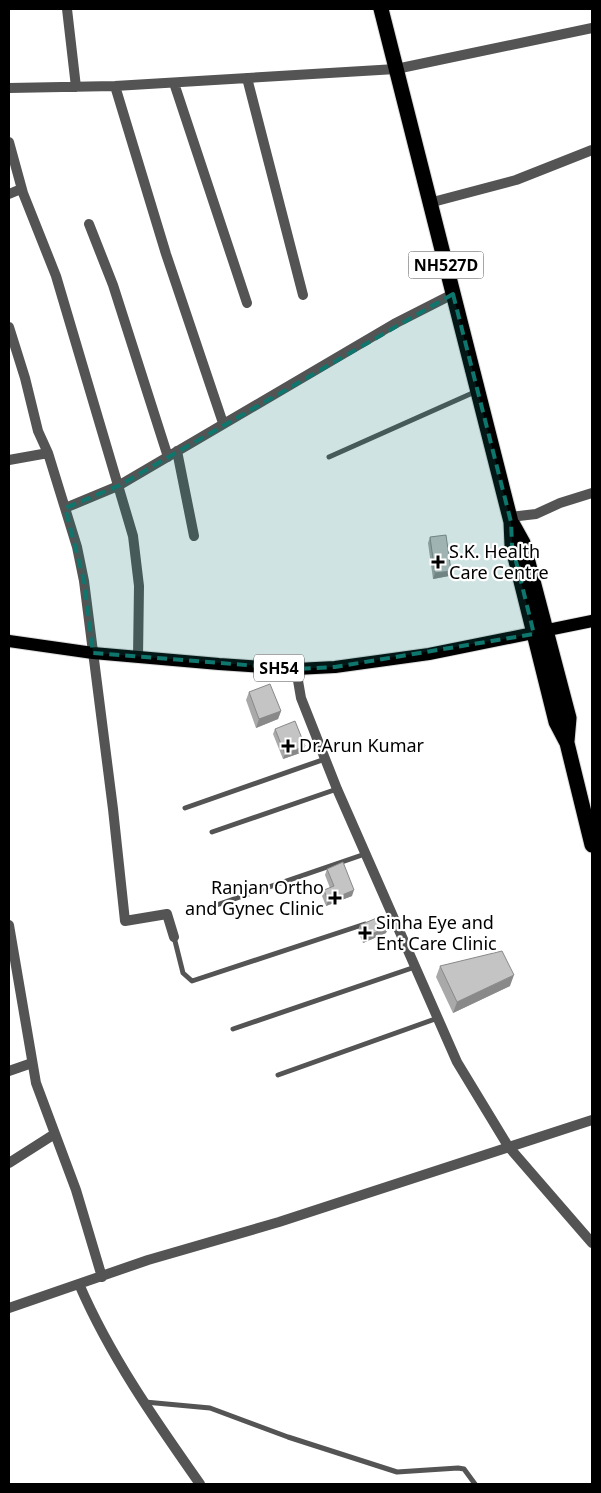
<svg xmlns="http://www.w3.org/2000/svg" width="601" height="1493" viewBox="0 0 601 1493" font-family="'Noto Sans',sans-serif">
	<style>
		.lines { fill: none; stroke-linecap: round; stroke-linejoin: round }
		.primary-casing { stroke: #dbdbdb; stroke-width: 14 }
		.highway-casing { stroke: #dbdbdb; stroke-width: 17 }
		.lane { stroke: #545454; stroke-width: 5 }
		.street { stroke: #545454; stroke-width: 10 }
		.primary { stroke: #000; stroke-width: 12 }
		.highway { stroke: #000; stroke-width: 15 }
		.wall { fill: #a9a9a9 }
		.shaded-wall { fill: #898989 }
		.building { fill: #c4c4c4; stroke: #898989 }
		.marked { fill: #0f766e; fill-opacity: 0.2; stroke: #0f766e; stroke-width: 4; stroke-dasharray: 10 6; stroke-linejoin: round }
		.poi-dot { fill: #000; stroke: #fff; stroke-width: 2 }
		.labels { text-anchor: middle; stroke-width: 4.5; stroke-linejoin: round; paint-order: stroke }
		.shield { fill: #fff; stroke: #4c4c4c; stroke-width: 1 }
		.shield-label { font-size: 16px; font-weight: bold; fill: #000 }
		.poi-label { font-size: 18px; fill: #000; stroke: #fff; text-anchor: start }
	</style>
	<rect width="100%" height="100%" fill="#fff"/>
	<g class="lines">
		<defs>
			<path id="primary" d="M9,641L93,653L219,664L296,669L335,667L429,654L592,621"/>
			<path id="highway" d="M381,9L511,522L512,545L556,722L567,743L592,845
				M513,525L523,543L569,718L567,741"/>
		</defs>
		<use href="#primary" class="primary-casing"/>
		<use href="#highway" class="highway-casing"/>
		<path class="lane" d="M329,457L477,391
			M185,808L325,759
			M212,832L337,789
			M205,909L365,854
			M174,937L183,973L192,981L365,924
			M233,1029L415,967
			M278,1075L438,1018
			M145,1402L210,1408L288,1437L397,1472L458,1468L464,1469L475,1484"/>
		<path class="street" d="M67,9L76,87
			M247,78L303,295
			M174,83L247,303
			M115,86L166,254L223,423
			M9,88L115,86L396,69L592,28
			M9,142L23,193L56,276L133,536L139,586L138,657
			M9,194L21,189
			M429,203L516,180L592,150
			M89,224L113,285L168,457
			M9,327L25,378L38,431L48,453L77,547L84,581L113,809L125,921L167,914L174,937
			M177,451L194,536
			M9,460L48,453
			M65,508L118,486L394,324L453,294
			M510,517L536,514L560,503L592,493
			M296,669L301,698L337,789L457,1062L508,1146L592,1243
			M9,925L36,1083L76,1190L102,1277
			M9,1071L32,1063
			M9,1163L53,1135
			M79,1284C110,1356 155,1420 200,1484
			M9,1308L148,1260L279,1222L592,1120"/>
		<use href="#primary" class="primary"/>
		<use href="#highway" class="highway"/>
	</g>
	<path class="wall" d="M430,537L449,576L433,579L428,543Z
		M249,692L281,711L278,719L256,728L246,700Z
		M275,729L305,746L303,752L283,759L273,734Z
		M327,869L352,896L326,906L322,896L324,890L330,888L325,875Z
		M360,925L388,927L386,933L363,943L358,931Z
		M440,966L510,986L453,1013L436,977Z"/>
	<path class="shaded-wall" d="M451,571L449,576L433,579L435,573Z
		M281,711L278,719L256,728L259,719Z
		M305,746L303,752L283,759L285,754Z
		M354,890L352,896L326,906L328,901Z
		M388,927L386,933L363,943L365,937Z
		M514,975L510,986L453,1013L457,1002Z"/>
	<path class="building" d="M446,535L451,571L435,573L430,537Z
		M270,684L281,711L259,719L249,692Z
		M295,721L305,746L285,754L275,729Z
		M343,862L354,890L328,901L324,890L334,886L327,869Z
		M384,915L388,927L365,937L360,925Z
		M502,951L514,975L457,1002L440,966Z"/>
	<path class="marked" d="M453,294L511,522L512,545L534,634L335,667L296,669L93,653L84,581L65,508L118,486Z"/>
	<g class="poi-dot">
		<path d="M435.5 554.5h5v5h5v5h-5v5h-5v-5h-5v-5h5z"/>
		<path d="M285.5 738.5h5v5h5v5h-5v5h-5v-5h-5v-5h5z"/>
		<path d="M332.5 890.5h5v5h5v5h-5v5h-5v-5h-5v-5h5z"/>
		<path d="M362.5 925.5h5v5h5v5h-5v5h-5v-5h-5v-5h5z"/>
	</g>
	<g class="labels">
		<g class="shield">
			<rect x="408.5" y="251.5" width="75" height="27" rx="4"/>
			<rect x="254" y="654.5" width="50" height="27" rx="4"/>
		</g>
		<g class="shield-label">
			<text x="446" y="271">NH527D</text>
			<text x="279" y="674">SH54</text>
		</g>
		<g class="poi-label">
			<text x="449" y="558">S.K. Health<tspan x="449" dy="21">Care Centre</tspan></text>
			<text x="299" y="752">Dr.Arun Kumar</text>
			<text x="324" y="894" text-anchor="end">Ranjan Ortho<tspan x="324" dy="21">and Gynec Clinic</tspan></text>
			<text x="376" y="929">Sinha Eye and<tspan x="376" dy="21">Ent Care Clinic</tspan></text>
		</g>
	</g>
	<rect width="601" height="1493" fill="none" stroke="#000000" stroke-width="20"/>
</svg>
